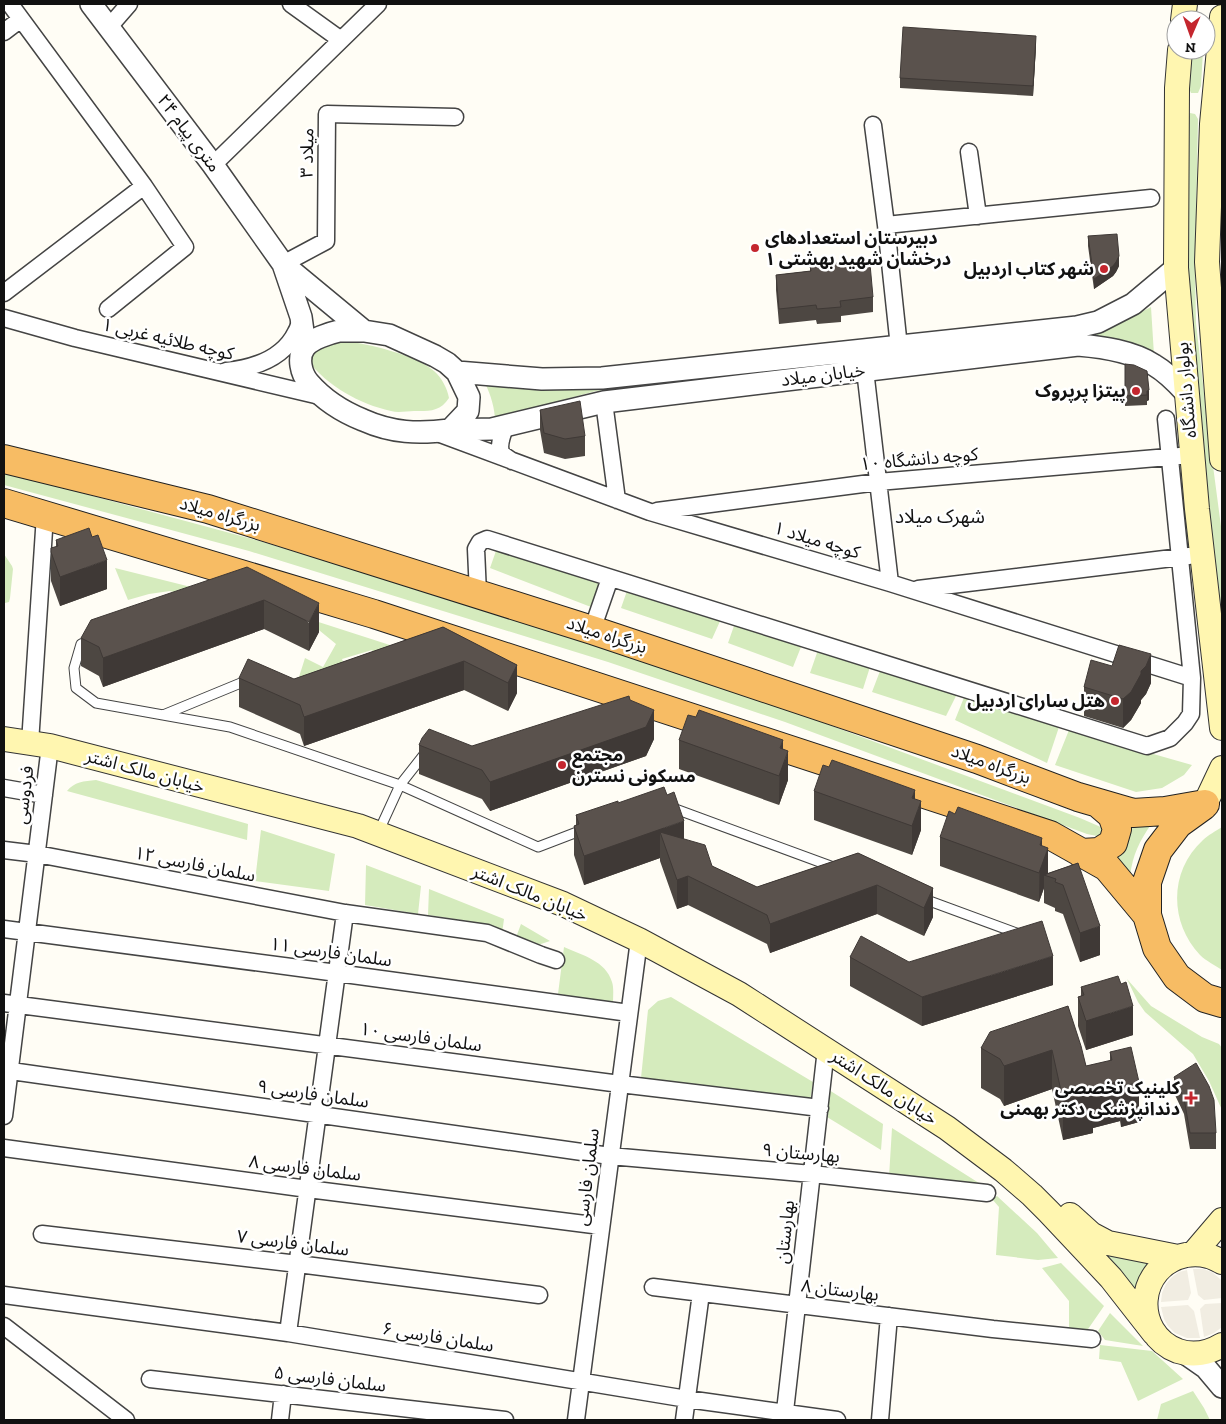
<svg xmlns="http://www.w3.org/2000/svg" width="1226" height="1424" viewBox="0 0 1226 1424" font-family="'Zilla Slab','Noto Sans Arabic',serif">
	<style>
		.green { fill: #d5ebbd }
		.plaza { fill: #f1ede2 }
		.lines { fill: none; stroke-linecap: round; stroke-linejoin: round }
		.service-casing { stroke: #444; stroke-width: 11 }
		.minor-casing { stroke: #444; stroke-width: 19 }
		.tertiary-casing { stroke: #444; stroke-width: 24 }
		.secondary-casing { stroke: #333; stroke-width: 26 }
		.trunk-casing { stroke: #222; stroke-width: 30 }
		.service { stroke: #fff; stroke-width: 9 }
		.minor { stroke: #fff; stroke-width: 16 }
		.tertiary { stroke: #fff; stroke-width: 21 }
		.secondary { stroke: #fff6b0; stroke-width: 24 }
		.trunk { stroke: #f7bc64; stroke-width: 28 }
		.wall { fill: #4d4742 }
		.shaded-wall { fill: #3f3936 }
		.building { fill: #5a524d; stroke: #3f3936 }
		.poi-dot { fill: #c4262e; stroke: #fff; stroke-width: 2 }
		.labels { text-anchor: middle; stroke-width: 5; stroke-linejoin: round; paint-order: stroke }
		.street-label { font-size: 18px; fill: #111; stroke: #fff }
		.poi-label { font-size: 18px; font-weight: bold; fill: #111; stroke: #fff; text-anchor: end }
		.neighbourhood-label { font-size: 19px; fill: #111; stroke: #fff }
	</style>
	<rect width="100%" height="100%" fill="#fffdf5"/>
	<path class="green" d="M1192,50H1203L1201,86L1198,93H1191L1188,86Z
		M1190,113L1195,114L1198,119L1195,268L1196,323L1208,428L1222,534V638L1186,318V127Z
		M1151,307L1154,355L1091,337Z
		M1064,339L596,391L570,398L495,422C495,408 491,396 485,383Z
		M345,341C369,344 416,355 434,371C442,378 447,388 449,398C440,412 429,411 414,411C407,411 398,413 391,411C359,404 328,386 308,361L315,346Z
		M4,472L263,542L579,638L778,706L1080,818L1103,828V836H1097L1087,834L785,722L608,662L249,551L4,485Z
		M497,548L601,582L591,607L490,568Z
		M4,554L12,566L13,569L10,598L9,602L5,603Z
		M115,568L223,595H184L170,591L149,594L128,600Z
		M628,588L721,619L712,639L621,608Z
		M303,617L427,657L380,666L372,650L342,659L346,670L299,677L305,658L323,667L336,644Z
		M735,623L801,647L793,667L728,643Z
		M818,650L870,667L863,689L810,673Z
		M880,671L957,694L946,716L872,692Z
		M965,695L1059,727L1047,763L955,720Z
		M1069,730L1192,765L1184,775L1162,788L1136,792L1055,765Z
		M96,780L248,824L247,840L67,791C74,782 84,781 96,780Z
		M1121,819L1152,823C1139,842 1133,854 1130,876L1110,862Z
		M1222,827V970C1215,965 1206,961 1200,955C1169,922 1169,871 1203,840C1208,835 1216,831 1222,827Z
		M261,830L335,854L329,891L255,881Z
		M366,865L421,886L418,914L365,905Z
		M429,889L504,919L502,934L483,926L468,921L428,915Z
		M521,924L550,941L538,945L515,940Z
		M564,947C582,955 606,961 612,982C614,988 613,996 613,1003L558,994Z
		M1127,979L1151,1006L1202,1037L1219,1044L1222,1048V1110L1209,1081L1193,1054L1145,1012L1138,1002Z
		M671,997L813,1082L810,1102L641,1078L648,1010L658,1001Z
		M829,1090L883,1124L881,1150L827,1117Z
		M892,1128L990,1190L889,1177Z
		M997,1196L1037,1233L1058,1258L1038,1260L996,1255L999,1207L992,1199Z
		M1098,1252L1116,1257L1153,1258L1134,1290Z
		M1061,1263L1104,1306L1086,1332L1069,1328V1301L1042,1268Z
		M1110,1313L1143,1346L1105,1340L1098,1331Z
		M1100,1345L1152,1351L1183,1379L1138,1401L1121,1362L1099,1359Z
		M1193,1391L1204,1408L1210,1420H1157L1161,1404Z"/>
	<path class="plaza" d="M1193,1269H1203L1212,1272L1219,1278L1222,1281V1298L1204,1300L1198,1295Z
		M1187,1270L1191,1293L1188,1300L1161,1302L1162,1293L1166,1284L1172,1277L1179,1272Z
		M1222,1303V1327L1214,1333L1204,1337L1200,1309L1205,1304Z
		M1188,1305L1194,1311L1200,1338H1187L1175,1333L1168,1326L1164,1319L1161,1307Z"/>
	<g class="lines">
		<defs>
			<path id="service" d="M92,640L81,644L74,668L76,688L96,703L230,727L400,785L426,752
				M163,715L248,680
				M670,807L836,868
				M378,833L400,785L538,847L585,829
				M924,899L1022,935"/>
			<path id="minor" d="M10,4L144,186L185,247L108,309
				M291,4L341,40
				M109,27L129,4
				M4,32L21,19
				M873,125L886,225L899,347
				M969,152L978,216
				M213,165L378,4
				M886,225L1151,198
				M283,264L326,241L327,114L455,117
				M4,293L144,186
				M4,318L75,338L324,397
				M865,370L890,583
				M226,371C254,368 283,359 296,332C299,327 300,322 301,317
				M604,402L617,500
				M506,425C503,433 497,446 502,454C504,456 510,459 512,461
				M435,432L650,512L890,583L1192,678
				M657,511L878,482L1180,456
				M918,589L1189,556
				M478,594L476,549L480,542L487,539L1147,746L1170,738L1185,723L1191,714L1192,678L1166,419
				M592,630L610,578
				M30,743L45,515
				M4,788L44,795
				M4,850L37,854L345,913L487,933L541,955L556,960
				M4,929L337,973L629,1013
				M4,1003L620,1084L820,1108
				M4,1070L610,1156L812,1174L987,1193
				M4,1116L50,746
				M4,1148L308,1189L601,1226
				M42,1234L298,1264L539,1295
				M653,1287L993,1329L1092,1339
				M4,1295L288,1333L687,1399L837,1420
				M4,1326L126,1420
				M288,1333L345,913
				M150,1379L505,1420
				M280,1420L283,1394
				M576,1420L639,940
				M684,1420L701,1293
				M784,1420L826,1049
				M880,1420L889,1316"/>
			<path id="tertiary" d="M91,4L213,165L283,264L364,331
				M283,264L301,317L305,346
				M339,331H364L389,335L435,356L447,363L457,372L469,397L468,411L450,430C418,434 392,433 363,420C343,412 323,399 309,383C301,374 297,357 305,347C311,339 330,333 339,331Z
				M457,372L542,379L602,378L1077,327L1098,322L1133,304L1176,268
				M450,430L492,429L604,402L1078,345C1103,347 1132,351 1154,365C1166,372 1176,382 1186,393
				M1183,1352L1206,1368L1222,1387"/>
			<path id="secondary" d="M1222,17L1212,124L1207,262L1222,459
				M1183,20L1185,4
				M1180,50L1177,88L1176,268L1197,509L1222,728
				M4,739L50,746L358,826L563,904L639,940L739,994L947,1128L1003,1170L1032,1195L1049,1212L1111,1278L1154,1333
				M1205,804L1222,768
				M1070,1215L1091,1234L1108,1243L1178,1257
				M1193,1254L1222,1220
				M1222,1262C1218,1260 1213,1257 1208,1256C1201,1254 1193,1254 1186,1255C1136,1265 1131,1333 1178,1351C1193,1356 1209,1353 1222,1345"/>
			<path id="trunk" d="M4,459L208,509L592,630L977,759L1078,797L1133,813L1165,811L1205,804
				M4,503L374,614L1050,835L1107,867L1147,915
				M1203,806L1178,824L1158,850L1147,882V915L1157,948L1177,977L1205,998L1222,1003
				M1081,853L1099,852L1113,843L1117,829L1112,815L1098,803"/>
		</defs>
		<use href="#service" class="service-casing"/>
		<use href="#minor" class="minor-casing"/>
		<use href="#tertiary" class="tertiary-casing"/>
		<use href="#secondary" class="secondary-casing"/>
		<use href="#trunk" class="trunk-casing"/>
		<use href="#service" class="service"/>
		<use href="#minor" class="minor"/>
		<use href="#tertiary" class="tertiary"/>
		<use href="#secondary" class="secondary"/>
		<use href="#trunk" class="trunk"/>
	</g>
	<path class="wall" d="M1036,46L1033,96L900,88V78Z
		M1088,236L1119,266L1116,272L1113,276L1094,289L1088,246Z
		M810,266L839,267L873,297V312L841,316V322L817,324L816,320L779,324L776,290V275L810,271Z
		M1125,364L1147,371L1149,400L1147,401V405L1125,406Z
		M540,410L585,436V456L565,459L544,453L540,430Z
		M56,540L107,589L60,606L51,581V548L56,547Z
		M247,567L319,632L309,651L264,629L103,687L99,676L81,666V638Z
		M443,627L517,665V693L508,711L464,690L304,746L300,734L239,707V678L294,679Z
		M1112,666L1151,683L1146,694L1141,700V703L1131,720L1123,728L1084,716V687Z
		M630,700L654,739L646,756L490,811L482,799L419,774V745L472,746Z
		M679,740L783,749L788,780L779,805L679,769Z
		M814,791L915,799L921,830L912,855L814,820Z
		M618,803L684,839L712,866L757,887L858,853L933,888V917L924,936L877,914L770,953L767,944L688,905L677,909L660,861V858L584,885L574,855V826L576,825V815Z
		M940,837L1042,846L1048,873L1078,863L1100,955L1080,962L1063,914L1055,911V908L1044,903V888L1039,902L940,866Z
		M850,957L1053,985L922,1026L850,986Z
		M1081,987L1133,1035L1086,1050L1078,1026V997L1081,996Z
		M1068,1006L1086,1066L1110,1061V1052L1139,1122L1121,1127L1120,1121L1093,1128V1133L1063,1140L1052,1089L1004,1106L1000,1099L981,1088V1048Z
		M1174,1077L1216,1133V1149H1190L1184,1114L1174,1093Z"/>
	<path class="shaded-wall" d="M1036,36V46L1033,96V86Z
		M1119,256V266L1116,272L1113,276L1094,289V279Z
		M1149,390V400L1147,401V391Z
		M107,560V589L60,606V577Z
		M264,600V629L103,687V658Z
		M319,603V632L309,651V622Z
		M1151,654V683L1146,694L1141,700V703L1131,720L1123,728V699L1141,671Z
		M464,661V690L304,746V717Z
		M517,665V693L508,711V683Z
		M654,710V739L646,756L490,811V782Z
		M783,740V766L788,751V780L779,805L780,748Z
		M915,790V817L921,801V830L912,855V798Z
		M684,821V850L660,832V858L584,885V856Z
		M1042,838V863L1048,848V876L1044,875V888L1039,902L1040,845Z
		M688,876V905L677,909V880Z
		M877,885V914L770,953V924Z
		M933,888V917L924,936V908Z
		M1100,926V955L1080,962V933Z
		M1053,956V985L922,1026V997Z
		M1133,1006V1035L1086,1050V1021Z
		M1052,1050V1089L1004,1106V1066Z
		M1120,1081V1121L1093,1128V1133L1063,1140V1100L1092,1088Z
		M1139,1082V1122L1121,1127V1087Z"/>
	<path class="building" d="M903,27L1036,36L1033,86L900,78Z
		M1117,234L1119,256L1116,262L1113,266L1094,279L1088,236Z
		M839,263V267L870,264L873,297L840,301L841,307L817,309L816,305L779,309L776,275L811,271L810,266Z
		M1125,364L1134,365L1147,371L1149,390L1147,391V395L1125,396Z
		M580,401L585,436L565,439L544,433L540,410Z
		M89,528L92,537L98,535L107,560L60,577L51,552V548L58,546L56,540Z
		M247,567L319,603L309,622L264,600L103,658L99,647L81,638L91,620Z
		M443,627L517,665L508,683L464,661L304,717L300,705L239,678L248,659L294,679Z
		M1119,645L1151,654L1146,666L1141,671V674L1131,692L1123,699L1084,687L1091,660L1112,666Z
		M629,696L630,700L654,710L646,727L490,782L482,770L419,745L422,738L429,729L472,746Z
		M699,710L783,740L780,748L788,751L779,776L679,740L688,715L696,717Z
		M832,760L915,790L912,798L921,801L912,826L814,791L823,765L829,767Z
		M664,787L667,795L674,792L684,821L584,856L574,826L579,824L576,815L618,801V803Z
		M958,807L1042,838L1040,845L1048,848L1039,873L940,837L949,811L955,814Z
		M660,832L705,845L712,866L757,887L858,853L933,888L924,908L877,885L770,924L767,915L688,876L677,880Z
		M1078,863L1100,926L1080,933L1063,885L1055,882L1056,879L1044,875Z
		M1042,921L1053,956L922,997L850,957L861,936L909,962Z
		M1118,976L1121,984L1126,982L1133,1006L1086,1021L1078,997L1084,995L1081,987Z
		M1068,1006L1081,1046L1086,1066L1112,1060L1110,1052L1131,1047L1139,1082L1121,1087L1120,1081L1092,1088L1093,1093L1063,1100L1052,1050L1004,1066L1000,1059L981,1048L990,1032Z
		M1196,1063L1209,1086L1214,1100L1216,1133H1190L1184,1098L1174,1077Z"/>
	<g class="poi-dot">
		<circle cx="755" cy="248" r="5"/>
		<circle cx="1104" cy="269" r="5"/>
		<circle cx="1136" cy="391" r="5"/>
		<circle cx="1115" cy="701" r="5"/>
		<circle cx="562" cy="765" r="5"/>
		<path d="M1188.5 1090.5h5v5h5v5h-5v5h-5v-5h-5v-5h5z"/>
	</g>
	<g class="labels">
		<g class="street-label">
			<text transform="translate(189 133) rotate(53)" y="6">۲۴ متری پیام</text>
			<text transform="translate(307 153) rotate(-89)" y="6">میلاد ۳</text>
			<text transform="translate(168 339) rotate(13)" y="6">کوچه طلائیه غربی ۱</text>
			<text transform="translate(823 375) rotate(-7)" y="6">خیابان میلاد</text>
			<text transform="translate(1186 390) rotate(-95)" y="6">بولوار دانشگاه</text>
			<text transform="translate(919 459) rotate(-5)" y="6">کوچه دانشگاه ۱۰</text>
			<text transform="translate(220 514) rotate(16)" y="6">بزرگراه میلاد</text>
			<text transform="translate(817 540) rotate(17)" y="6">کوچه میلاد ۱</text>
			<text transform="translate(607 635) rotate(18)" y="6">بزرگراه میلاد</text>
			<text transform="translate(991 764) rotate(20)" y="6">بزرگراه میلاد</text>
			<text transform="translate(145 771) rotate(15)" y="6">خیابان مالک اشتر</text>
			<text transform="translate(24 795) rotate(-83)" y="6">فردوسی</text>
			<text transform="translate(195 864) rotate(11)" y="6">سلمان فارسی ۱۲</text>
			<text transform="translate(530 893) rotate(22)" y="6">خیابان مالک اشتر</text>
			<text transform="translate(331 952) rotate(8)" y="6">سلمان فارسی ۱۱</text>
			<text transform="translate(421 1037) rotate(8)" y="6">سلمان فارسی ۱۰</text>
			<text transform="translate(884 1087) rotate(33)" y="6">خیابان مالک اشتر</text>
			<text transform="translate(313 1094) rotate(8)" y="6">سلمان فارسی ۹</text>
			<text transform="translate(801 1153) rotate(5)" y="6">بهارستان ۹</text>
			<text transform="translate(305 1168) rotate(7)" y="6">سلمان فارسی ۸</text>
			<text transform="translate(587 1177) rotate(-83)" y="6">سلمان فارسی</text>
			<text transform="translate(785 1232) rotate(-84)" y="6">بهارستان</text>
			<text transform="translate(293 1243) rotate(7)" y="6">سلمان فارسی ۷</text>
			<text transform="translate(840 1290) rotate(7)" y="6">بهارستان ۸</text>
			<text transform="translate(438 1337) rotate(9)" y="6">سلمان فارسی ۶</text>
			<text transform="translate(330 1379) rotate(7)" y="6">سلمان فارسی ۵</text>
		</g>
		<g class="poi-label">
			<text x="765" y="244" text-anchor="start">دبیرستان استعدادهای<tspan x="765" dy="21">درخشان شهید بهشتی ۱</tspan></text>
			<text x="1094" y="275">شهر کتاب اردبیل</text>
			<text x="1126" y="397">پیتزا پرپروک</text>
			<text x="1105" y="707">هتل سارای اردبیل</text>
			<text x="572" y="761" text-anchor="start">مجتمع<tspan x="572" dy="21">مسکونی نسترن</tspan></text>
			<text x="1180" y="1094">کلینیک تخصصی<tspan x="1180" dy="21">دندانپزشکی دکتر بهمنی</tspan></text>
		</g>
		<g class="neighbourhood-label">
			<text x="940" y="523">شهرک میلاد</text>
		</g>
	</g>
	<rect width="1226" height="1424" fill="none" stroke="#111111" stroke-width="10"/>
	<g transform="translate(1191 35) rotate(182)"><circle r="24" fill="#ffffff" stroke="#a0a0a0"/>
	<path d="M0-4L9 19L0 12L-9 19Z" fill="#c4262e"/>
	<text y="-8" font-size="14" font-weight="bold" text-anchor="middle" fill="#111111">N</text>
	</g>
</svg>
